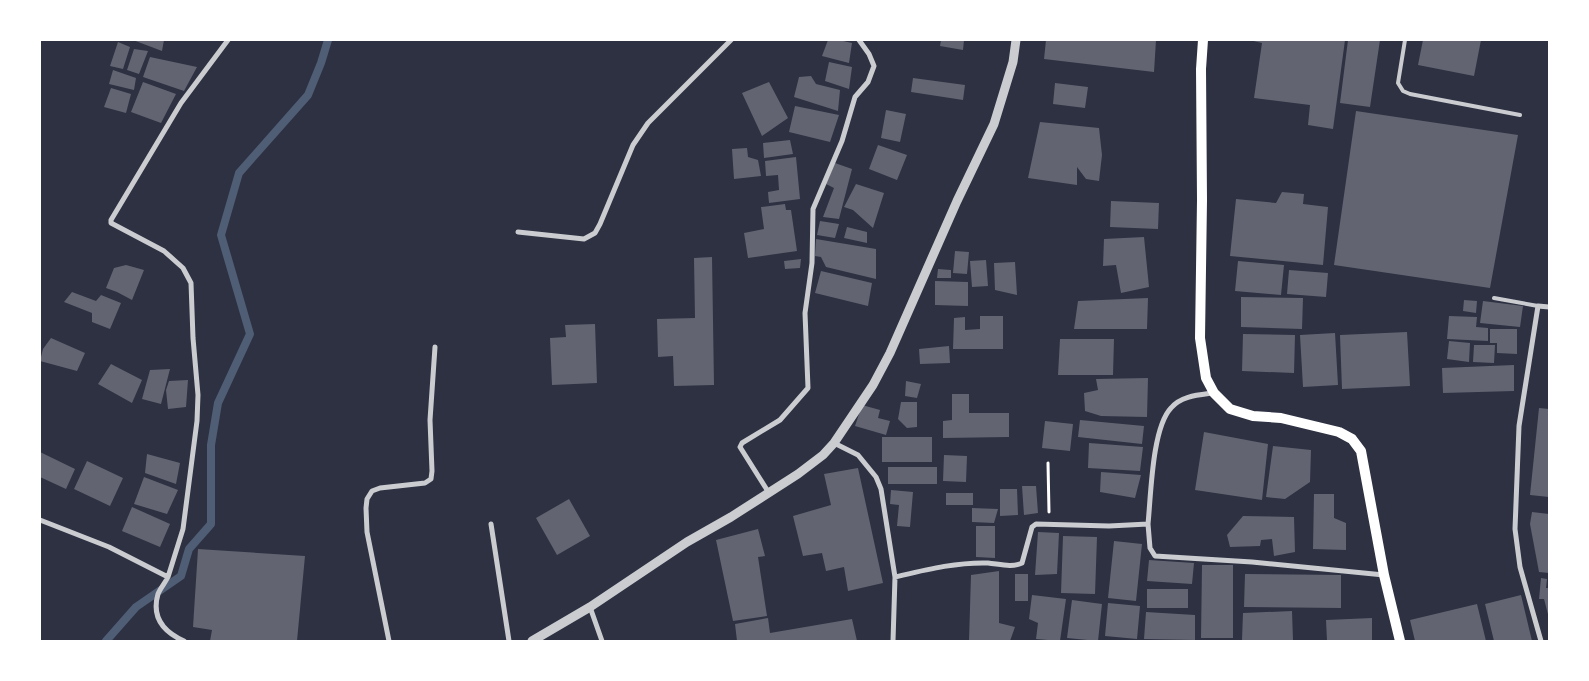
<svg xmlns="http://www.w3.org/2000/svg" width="1589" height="681" viewBox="0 0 1589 681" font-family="'Crimson Pro',serif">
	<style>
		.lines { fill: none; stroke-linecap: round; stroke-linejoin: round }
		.stream { stroke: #4f5d75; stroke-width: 8 }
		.building { fill: #626471 }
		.path { stroke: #fff; stroke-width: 3 }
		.service { stroke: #caccd0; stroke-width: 4 }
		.minor { stroke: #caccd0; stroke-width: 5 }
		.tertiary { stroke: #caccd0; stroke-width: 9 }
		.secondary { stroke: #fff; stroke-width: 10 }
	</style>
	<rect width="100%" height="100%" fill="#2d3142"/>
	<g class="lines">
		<path class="stream" d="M106,641L136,607L181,576L189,549L211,524V445L218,403L250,334L221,235L239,173L308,95L321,63L328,40"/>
	</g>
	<path class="building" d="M133,40H164L162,51Z
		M828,40H839L852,43L849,63L822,56Z
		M941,40H964L963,50L940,46Z
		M1046,40H1156L1154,72L1044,59Z
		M1249,40H1345L1333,129L1308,125L1310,105L1254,98L1262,43Z
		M1348,40H1380L1370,107L1340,103Z
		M1423,40H1481L1474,76L1418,65Z
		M118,42L130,47L123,69L110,66Z
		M134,49L148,51L139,74L127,70Z
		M150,57L197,67L184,91L143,77Z
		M829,62L852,67L849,89L825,81Z
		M113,70L136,78L134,90L109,84Z
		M811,76L816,84L840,90L838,111L794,97L799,77Z
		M913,78L965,85L963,100L911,92Z
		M143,82L176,94L161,123L131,112Z
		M769,82L788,118L762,136L742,93Z
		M1055,83L1088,87L1085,108L1053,104Z
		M111,88L131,94L126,113L104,107Z
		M795,106L839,115L830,142L789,132Z
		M886,110L906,114L900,142L881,138Z
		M1356,111L1518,135L1490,288L1334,265Z
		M1040,122L1099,128L1102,155L1099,181L1086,179L1077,167V185L1028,178Z
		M790,140L793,154L764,158L763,143Z
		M878,145L907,155L897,180L869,169Z
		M747,148L748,157L758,160L761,176L734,179L732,149Z
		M796,157L800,199L769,203L768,192L779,190L778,175L766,176L765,161Z
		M835,163L852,169L839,219L823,217L834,188L826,184Z
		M856,184L884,193L873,228L853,210L844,207Z
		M1282,192L1304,194L1303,204L1328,207L1323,265L1230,256L1236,199L1276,203Z
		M1111,201L1159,203L1158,229L1110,227Z
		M785,204L786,210H791L797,251L748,258L744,233L764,229L761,207Z
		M820,221L839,224L835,238L817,235Z
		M847,227L867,232V243L844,238Z
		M1144,237L1149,287L1121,293L1116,265L1103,266L1104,239Z
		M816,239L876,249V279L826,267L821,257L815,256Z
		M955,251L969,252L967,274L953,273Z
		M712,257L714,385L674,386L673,356L658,357L657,319L695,318L694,258Z
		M801,259L800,268L785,269L784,261Z
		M986,260L988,286L972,287L970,261Z
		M1238,261L1284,265L1281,295L1235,291Z
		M1015,262L1017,295L995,290L994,263Z
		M126,265L144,270L132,300L117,292L106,288L114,268Z
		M938,269L951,270V278H937Z
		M1289,270L1328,273L1326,297L1287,294Z
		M821,271L872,283L868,306L815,293Z
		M935,281L968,282V306L935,305Z
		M72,292L96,301L101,295L121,303L110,329L92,322V313L64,302Z
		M1241,297L1303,298L1302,329L1241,327Z
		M1148,298L1147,329H1074L1078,301Z
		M1464,300L1477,301L1476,313L1463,311Z
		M1483,301L1523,306L1520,327L1480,323Z
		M980,316H1003V349H953L954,318L965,317V330L980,329Z
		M1449,316L1477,317L1476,327L1488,328V341L1447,339Z
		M595,324L597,383L552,385L550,338L566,337L565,325Z
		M1490,329H1517V354L1497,353V343H1490Z
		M1407,332L1410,386L1342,389L1340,335Z
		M1335,333L1338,385L1303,387L1300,335Z
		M1243,334L1295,335L1294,373L1242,371Z
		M51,338L85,353L77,371L40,361L43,349Z
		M1060,339H1114L1113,375H1058Z
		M1449,341L1470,343L1469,362L1447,359Z
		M1474,345H1495L1494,363L1473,362Z
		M949,346L950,363L920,364L919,349Z
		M111,364L142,380L132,403L98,384Z
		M1514,365V391L1443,393L1442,368Z
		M170,369L161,404L142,399L150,370Z
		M1148,378L1147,417L1101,416L1085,411L1084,393L1098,390L1096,379Z
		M188,380L186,407L168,409L166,390L169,381Z
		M906,381L921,384L917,398L905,396Z
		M952,394H969V413H1009V437L943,438V421L952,420Z
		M901,402H917V427L907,428L898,419Z
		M862,405L880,410L878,418L890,421L886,435L855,426Z
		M1539,408L1549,409V497L1530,495Z
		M1080,420L1144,426L1142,444L1078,437Z
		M1045,421L1073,424L1070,451L1042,448Z
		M1204,432L1268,444L1262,500L1195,490Z
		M882,437H932V462H882Z
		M1089,443L1143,447L1140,471L1088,468Z
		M1273,446L1311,450L1310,482L1285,499L1266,497Z
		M40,452L75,469L66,489L40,477Z
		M147,454L180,463L176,484L145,473Z
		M944,455L967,456L966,482L943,481Z
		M87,461L123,478L110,506L74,489Z
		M888,467H937V484H888Z
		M858,468L883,583L848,591L844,567L826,571L822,553L803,556L793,516L831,505L824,474Z
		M1101,472L1141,475L1135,498L1100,492Z
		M144,477L178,490L167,514L134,504Z
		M1022,486H1036L1038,513L1024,515Z
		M1000,489H1017L1018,515L1000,516Z
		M891,490L913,492L910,527L897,526L899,505L890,504Z
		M946,493H973V505H946Z
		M1314,494H1334V518L1346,523V550L1313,549Z
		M569,499L590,536L557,555L536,518Z
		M132,507L170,524L160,547L122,531Z
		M972,508L998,509L994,523L972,522Z
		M1532,512L1549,514V573L1539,572L1530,524Z
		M1243,516L1294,517L1295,552L1274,556L1272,539L1261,540L1260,546L1230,547L1227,535Z
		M976,526H995V558L976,557Z
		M758,529L765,556L758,557L767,616L733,621L716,540Z
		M1038,532L1059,533L1057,574L1035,575Z
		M1063,536L1097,537L1095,594L1061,593Z
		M1114,541L1142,544L1136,601L1108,598Z
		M198,549L305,556L297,641H210L212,630L193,627Z
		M1149,560L1194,563L1192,584L1147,581Z
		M1202,565H1233V638H1201Z
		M999,571V623L1015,627L1010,641H969L971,575Z
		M1015,574H1028V601H1015Z
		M1245,574L1341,575V608L1244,607Z
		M1541,578L1547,579L1546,588H1549V618L1544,599H1539Z
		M1147,589H1188V608H1147Z
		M1032,595L1066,599L1060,641L1036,639L1038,623L1029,619Z
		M1521,595L1532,641H1494L1485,604Z
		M1072,600L1102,604L1098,641L1067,638Z
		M1108,603L1140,606L1137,639L1105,636Z
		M1477,604L1486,641H1415L1410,620Z
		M1292,611L1293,640H1242L1243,613Z
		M1146,612L1195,615V640L1144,639Z
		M768,618L770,633L852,619L857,641H737L735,624Z
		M1372,618V641H1327L1326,620Z"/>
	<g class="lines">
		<path class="path" d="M1048,463L1049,512"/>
		<path class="service" d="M1405,40L1398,83L1403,91L1410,94L1520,115
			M1494,298L1538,306"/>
		<path class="minor" d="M518,232L584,239L595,233L600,224L633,145L648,123L731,40
			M834,443L858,455L876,477L881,489L895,577
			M769,493L740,447L742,443L780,420L808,388L805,313L812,263L813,209L842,141L855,97L868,82L874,66L869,54L859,40
			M40,520L109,547L168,577C165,583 160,589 158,594C151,618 164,632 184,641
			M491,524L509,641
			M1148,524C1151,495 1152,428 1171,408C1181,396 1198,395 1213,393
			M168,577L183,529L197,421L198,395L193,338L191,283L183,268L164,251L111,223V220L181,103L228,40
			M590,607L602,641
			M389,641L367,532L366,508L367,499L372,491L380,488L425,483L431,479L432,471L430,420L435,347
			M893,641L895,577C925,570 956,562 988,563C999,564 1012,568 1022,563L1032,527L1036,524L1109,526L1148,524L1150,548L1155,556L1252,562L1384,575
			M1541,641L1520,567L1515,529L1519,426L1538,306L1549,307"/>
		<path class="tertiary" d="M532,641L590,607L687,542L731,517L798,474L823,455L834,443L873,385L890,353L957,201L994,124L1013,62L1016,40"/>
		<path class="secondary" d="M1203,40L1201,69L1202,200L1200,338L1206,378L1214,393L1230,409L1253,416L1281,418L1339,432L1352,439L1361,451L1384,575L1400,641"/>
	</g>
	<rect width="1589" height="681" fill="none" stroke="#ffffff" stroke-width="82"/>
</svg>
